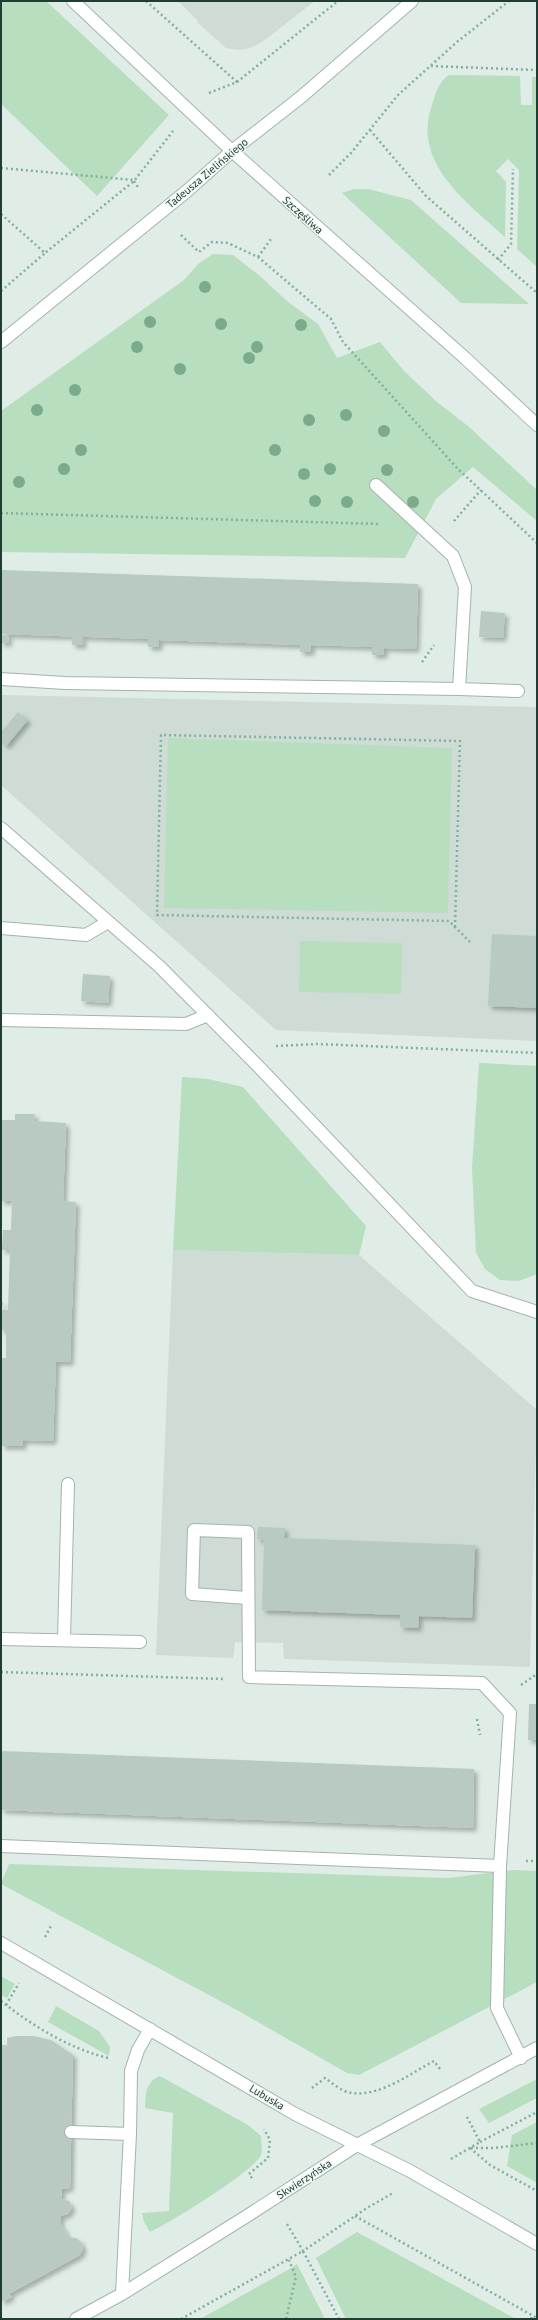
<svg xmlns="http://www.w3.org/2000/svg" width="538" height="2320" viewBox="0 0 538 2320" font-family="'PT Sans',sans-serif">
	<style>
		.built { fill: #cedcd5 }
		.green { fill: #b7debf }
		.building { fill: #b8cac1; filter: url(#shadow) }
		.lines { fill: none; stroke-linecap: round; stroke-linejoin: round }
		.minor-tunnel { stroke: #bac9c2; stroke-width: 12; stroke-dasharray: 12 6; stroke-linecap: butt }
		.minor-casing { stroke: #a3b4ad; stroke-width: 14 }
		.path { stroke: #7fb19e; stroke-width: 2.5; stroke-dasharray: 2 3; stroke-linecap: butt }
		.minor { stroke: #fff; stroke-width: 12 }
		.tree { fill: #7bab8b }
		.labels { text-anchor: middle; stroke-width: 3; stroke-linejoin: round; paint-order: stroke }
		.street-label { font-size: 11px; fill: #203d33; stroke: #f0f8f4 }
	</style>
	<defs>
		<filter id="shadow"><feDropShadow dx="3.5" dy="3.5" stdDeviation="2" flood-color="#0004"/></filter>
	</defs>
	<rect width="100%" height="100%" fill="#e0ece6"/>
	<path class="built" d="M178,1H315L262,42L250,48L239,50L226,48L197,22L198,21Z
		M1,695L537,707V1041L276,1030L1,785Z
		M173,1250L359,1255L537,1410L530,1667L284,1659L283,1643L235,1642L233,1658L156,1655Z"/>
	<path class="green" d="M1,1H46L169,115L97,196L1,104Z
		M449,75L520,76L521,105H532V77H537V267L517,249L519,170L508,159L496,171L506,182L505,237C468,203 411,163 432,105C436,93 438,82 449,75Z
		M354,189H368L411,200L529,304L461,303L342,193Z
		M213,254L233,255L260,276L288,302L318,324L337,358L380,342L404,371L437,402L468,426L537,490V521L473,467L436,499L405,558L1,552V411L184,280L198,264Z
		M168,738L452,748L448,913L164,908Z
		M300,941L402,943L401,994L299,992Z
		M479,1063L537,1066V1274L519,1281L500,1280L485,1269L476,1253L472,1168Z
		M182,1077L208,1079L243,1087L366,1226L359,1255L173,1250Z
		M9,1864L448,1878L515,1870L537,1871V1982L359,2075L347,2073L237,2010L1,1884Z
		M1,1976L15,1984L7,1998L1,1995Z
		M56,2006L99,2031L110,2047L109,2056L48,2022Z
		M160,2076L248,2125L261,2136C261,2142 263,2152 260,2157C249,2174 170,2223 150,2232L144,2222L142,2213L169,2211L173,2113L145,2108C146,2094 145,2082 160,2076Z
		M537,2079V2098L489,2123L479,2109Z
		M537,2122V2183L507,2166L512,2135Z
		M357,2232L516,2319H346L316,2258Z
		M297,2264L325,2319H200L293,2267Z"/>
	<path class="building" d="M1,570L418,584L416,649L384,648V655H372V647L311,645V652H300V645L159,640V647H148V639L1,634Z
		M481,611L505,613L503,638L479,637Z
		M1,635H9L8,643H1Z
		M72,637L83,638V645H72Z
		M18,712L28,720L6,746L1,741V732Z
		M492,934L537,936V1008L488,1006Z
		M83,974L110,976L108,1003L81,1001Z
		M15,1114H35L34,1121L66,1123L63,1201L76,1202L70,1362H56L53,1441L23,1440V1446H2L1,1439V1358H6V1330H1V1302H3L2,1310H8L10,1250H2L3,1230H11L12,1201H1L2,1120H15Z
		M258,1527L285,1528L284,1538L475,1545L472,1618L419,1616L418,1628L400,1627V1615L262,1610L264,1540L257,1539Z
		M529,1704H537V1740H528Z
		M1,1751L474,1769L473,1828L1,1810Z
		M16,2036H33L51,2040L73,2055L70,2188L62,2189L61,2199L69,2201L72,2208L68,2214L61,2216L60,2223L69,2238H76L81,2242L83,2249L80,2255L9,2294L12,2297L1,2302V2045H7V2038Z"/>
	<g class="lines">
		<path class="minor-tunnel" d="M1,2129L71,2132"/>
		<defs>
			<path id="minor" d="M73,1L232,151L465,358L537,425
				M1,342L187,191L232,151L301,97L412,1
				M1,679L65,683L459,689L465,587L453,556L376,485
				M459,689L518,691
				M1,828L159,966L259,1067L472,1291L537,1312
				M1,928L86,935L108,922
				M1,1020L186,1024L208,1015
				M247,1598L192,1594L194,1530L248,1532L249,1677L482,1683L510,1713L500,1866L497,2008L521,2058
				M1,1639L140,1642
				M64,1640L68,1484
				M1,1846L500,1866
				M1,1943L295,2114L410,2171L537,2244
				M71,2132L130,2134L122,2294
				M130,2134L131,2071L138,2050L150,2029
				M76,2319L122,2294L247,2216L357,2145L537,2048"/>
		</defs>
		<use href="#minor" class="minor-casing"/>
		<path class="path" d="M146,1L237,82
			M431,66L537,70
			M209,93L237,82L338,1
			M370,130L426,196L537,293
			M1,168L134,180
			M329,175L351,153L398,95L457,42L509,1
			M134,181L139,189
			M1,214L45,253L134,181L173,131
			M181,235L199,252L212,242L228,243L258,257L331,319L343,342L458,469L537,543
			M258,257L271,239
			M498,260L511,244L513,169
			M1,291L45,253
			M1,513L379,524
			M454,521L481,490
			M422,662L434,645
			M455,927L460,741L161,735L157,915L449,921L470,942
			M276,1046L317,1044L537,1053
			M1,1672L224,1679
			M521,1685L537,1674
			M477,1719L480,1735
			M526,1861H537
			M45,1937L51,1926
			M1,2001C33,2026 68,2048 108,2058
			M6,2005L19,1983
			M312,2088L325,2078C332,2083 342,2092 352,2093C380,2097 411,2073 434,2061L440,2069
			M480,2142L537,2112
			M470,2148L490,2165L537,2191
			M471,2148H494L537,2143
			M451,2159L480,2142L467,2117
			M252,2178L249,2174L268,2158L270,2140L264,2129
			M355,2216L537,2318
			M287,2224L303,2251L367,2208L393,2193
			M181,2319L303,2251L339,2319
			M286,2319L296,2277L289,2260
			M531,2319L532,2315"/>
		<use href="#minor" class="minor"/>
	</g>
	<g class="tree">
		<circle cx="205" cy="287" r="6"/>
		<circle cx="150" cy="322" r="6"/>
		<circle cx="221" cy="324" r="6"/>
		<circle cx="301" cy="325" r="6"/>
		<circle cx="137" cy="347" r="6"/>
		<circle cx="257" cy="347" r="6"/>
		<circle cx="249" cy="358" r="6"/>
		<circle cx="180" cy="369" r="6"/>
		<circle cx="75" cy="390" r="6"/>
		<circle cx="37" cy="410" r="6"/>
		<circle cx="346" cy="415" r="6"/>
		<circle cx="309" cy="420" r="6"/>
		<circle cx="384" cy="431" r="6"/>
		<circle cx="81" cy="450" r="6"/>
		<circle cx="275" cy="450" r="6"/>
		<circle cx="64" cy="469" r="6"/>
		<circle cx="330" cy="469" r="6"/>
		<circle cx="387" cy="470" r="6"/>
		<circle cx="304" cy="474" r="6"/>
		<circle cx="19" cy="482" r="6"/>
		<circle cx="315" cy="501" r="6"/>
		<circle cx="347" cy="502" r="6"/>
		<circle cx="413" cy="502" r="6"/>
	</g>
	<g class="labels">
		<g class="street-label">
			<text transform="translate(207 173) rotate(-40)" y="4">Tadeusza Zielińskiego</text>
			<text transform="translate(303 215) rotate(42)" y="4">Szczęśliwa</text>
			<text transform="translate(267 2097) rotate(31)" y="4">Lubuska</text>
			<text transform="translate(304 2179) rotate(-33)" y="4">Skwierzyńska</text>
		</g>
	</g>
	<rect width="538" height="2320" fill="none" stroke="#203d33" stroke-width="4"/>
</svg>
